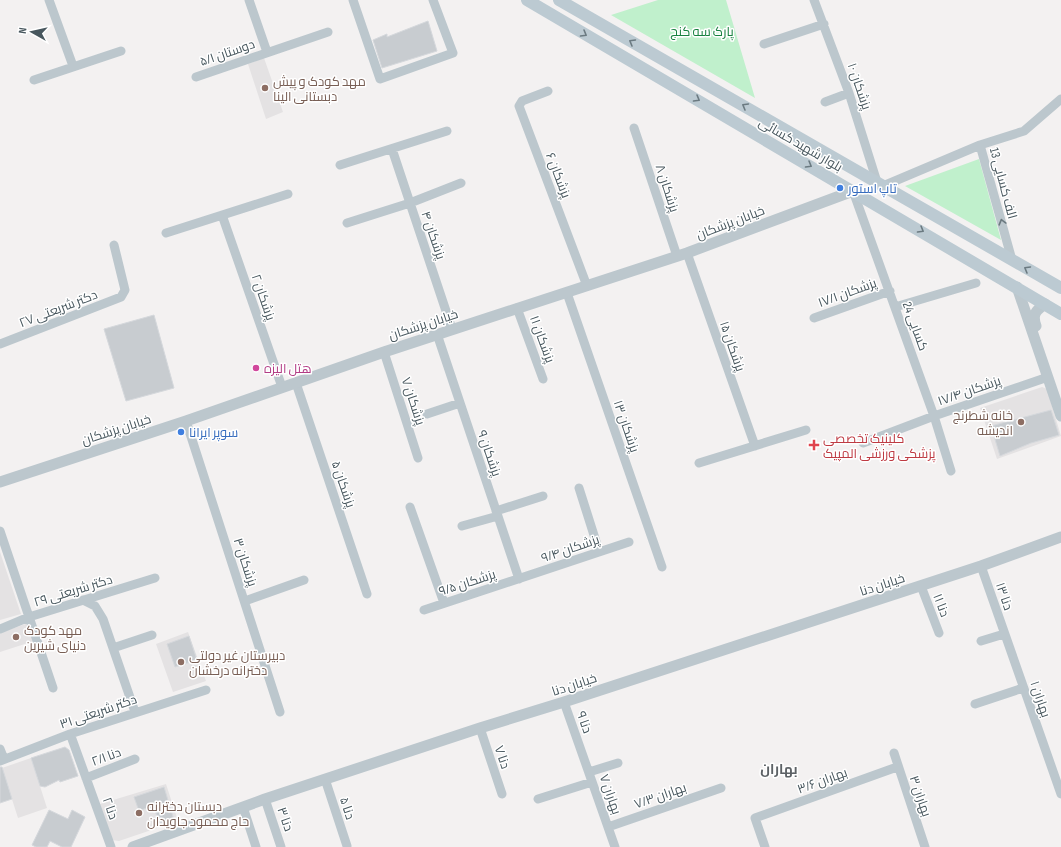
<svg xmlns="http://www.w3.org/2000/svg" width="1061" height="847" viewBox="0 0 1061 847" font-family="'Sofia Sans Condensed',Cairo,sans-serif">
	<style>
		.education { fill: #e4e2e3 }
		.green { fill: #c0f0cc }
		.building { fill: #c8ccd0; stroke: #d5d8dc }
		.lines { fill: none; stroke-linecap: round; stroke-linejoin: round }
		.minor { stroke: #bcc7cd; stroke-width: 9 }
		.tertiary { stroke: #bcc7cd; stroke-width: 11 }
		.secondary { stroke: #bccad2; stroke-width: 12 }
		.oneway { stroke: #6b7a81 }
		.oneway2 { stroke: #6b797f }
		.education-dot { fill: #8d6e63; stroke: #fff; stroke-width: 1.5 }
		.shop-dot { fill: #3f7fe0; stroke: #fff; stroke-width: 1.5 }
		.hotel-dot { fill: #d1479c; stroke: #fff; stroke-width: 1.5 }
		.health-dot { fill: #e0444e; stroke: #fff; stroke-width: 1.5 }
		.labels { text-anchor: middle; stroke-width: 3; stroke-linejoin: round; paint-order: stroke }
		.park-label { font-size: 13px; fill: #17813f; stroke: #fff }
		.street-label { font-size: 13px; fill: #48575e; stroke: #fff }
		.education-label { font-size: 13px; fill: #785e54; stroke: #fff; text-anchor: start }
		.shop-label { font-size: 13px; fill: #366cbe; stroke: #fff; text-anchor: start }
		.hotel-label { font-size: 13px; fill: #b23c85; stroke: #fff; text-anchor: start }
		.health-label { font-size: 13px; fill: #be3a42; stroke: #fff; text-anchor: start }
		.neighbourhood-label { font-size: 14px; font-weight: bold; fill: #5d6266; stroke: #fff }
	</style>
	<rect width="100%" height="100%" fill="#f3f1f1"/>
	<path class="education" d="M264,58L283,112L266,119L248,64Z
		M1042,387L1047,389L1061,436L997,459L980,408Z
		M0,552L21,614L0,620Z
		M28,623L34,641L0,652V633Z
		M188,632L206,681L173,692L156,644Z
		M31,758L47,808L18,818L2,768Z
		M166,784L178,821L119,841L112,840L100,804Z"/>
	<path class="green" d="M658,0H726L755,98L611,15Z
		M979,159L1001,240L905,186Z"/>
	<path class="building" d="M428,21L437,51L382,68L373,40L387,34V37Z
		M154,315L174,388L126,401L104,329Z
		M1051,410L1059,435L1031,443L1000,456L991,426Z
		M189,636L197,660L175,667L167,644Z
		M65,747L69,750L78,776L60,782L59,780L45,787L40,786L31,758Z
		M0,767H2L12,799L0,803Z
		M164,787L174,820L159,823L156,813L149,807L139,811L134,797Z
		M49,810L68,819L72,810L85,817L71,847H62L50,841L47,847H36L32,845Z"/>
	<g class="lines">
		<path class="minor" d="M49,0L73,66
			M249,0L267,52
			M353,0L380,79L453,53L433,0
			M814,0L849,93L877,182
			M764,44L824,24
			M196,77L328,32
			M34,80L121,51
			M548,91L522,101L519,106L587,286
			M825,102L849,93
			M634,128L677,256
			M980,145L1012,260
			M392,149L452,329
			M340,165L447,131
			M883,186L980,145L1024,131L1061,99
			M853,191L934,416L951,471
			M222,215L282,387
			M347,223L410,203L461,183
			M166,233L288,194
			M687,253L755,446
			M567,293L662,567
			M895,307L976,283
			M517,308L543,379
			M814,318L890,291
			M437,334L519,579
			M0,344L121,297L125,290L114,245
			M384,352L418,458
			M296,383L367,594
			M427,414L460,403
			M186,421L280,712
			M863,443L934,416L1048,377
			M699,463L806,430
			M579,488L599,551
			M410,507L444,603
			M496,511L543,496
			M462,526L498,516
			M0,531L53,688
			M981,566L1061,794
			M921,586L939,633
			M83,600L95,606L103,619L135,712
			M245,601L304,580
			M424,610L629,542
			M0,629L29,617L155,578
			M981,641L1004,634
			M113,648L152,635
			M564,702L615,847
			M975,704L1023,688
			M480,728L502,794
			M72,739L111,847
			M0,749L4,759
			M894,753L925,847
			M0,761L70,734L206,690
			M589,772L618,763
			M86,778L135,759
			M325,779L347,846
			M265,799L281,847
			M538,799L592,782
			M243,807L256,847
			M608,827L721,788
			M765,847L755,818L897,767"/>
		<path class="tertiary" d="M1017,287L1061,416
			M1036,326C1032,315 1035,311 1045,304
			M0,482L186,421L384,352L687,253L853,191
			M133,847L265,799L480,728L564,702L981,566L1061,537"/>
		<path class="secondary" d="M527,0L1061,314
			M559,0L1061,288"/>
	</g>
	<defs><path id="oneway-chevron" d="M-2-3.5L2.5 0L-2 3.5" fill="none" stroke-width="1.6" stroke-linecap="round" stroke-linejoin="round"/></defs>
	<g class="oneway">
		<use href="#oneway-chevron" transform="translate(584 34) rotate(30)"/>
		<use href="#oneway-chevron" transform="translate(632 42) rotate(-150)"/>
		<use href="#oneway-chevron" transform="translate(697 99) rotate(30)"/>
		<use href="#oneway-chevron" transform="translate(745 106) rotate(-150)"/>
		<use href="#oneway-chevron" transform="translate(809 165) rotate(30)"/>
		<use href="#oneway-chevron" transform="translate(921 230) rotate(30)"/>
		<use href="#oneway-chevron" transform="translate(1027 269) rotate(-150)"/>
	</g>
	<use class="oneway2" href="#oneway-chevron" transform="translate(1002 222) rotate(-105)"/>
	<g class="education-dot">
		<circle cx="265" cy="88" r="4"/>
		<circle cx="1021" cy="422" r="4"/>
		<circle cx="16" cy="637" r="4"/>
		<circle cx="181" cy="662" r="4"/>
		<circle cx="139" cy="813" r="4"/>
	</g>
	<g class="shop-dot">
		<circle cx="840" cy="188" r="4"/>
		<circle cx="181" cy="432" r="4"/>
	</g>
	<circle class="hotel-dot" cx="256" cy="368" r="4"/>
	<path class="health-dot" d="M812 439h4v4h4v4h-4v4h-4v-4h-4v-4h4z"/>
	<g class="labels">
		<g class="park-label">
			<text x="702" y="36">پارک سه کنج</text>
		</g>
		<g class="street-label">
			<text transform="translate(227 52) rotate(-19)" y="5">۵/۱ دوستان</text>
			<text transform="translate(860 86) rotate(71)" y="5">۱۰ پزشکان</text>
			<text transform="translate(801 144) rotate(30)" y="5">بلوار شهید کسائی</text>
			<text transform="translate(559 175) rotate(69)" y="5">۶ پزشکان</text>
			<text transform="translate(1004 183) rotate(75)" y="5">13 الف کسایی</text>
			<text transform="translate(668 188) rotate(72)" y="5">۸ پزشکان</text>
			<text transform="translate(730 222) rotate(-21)" y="5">خیابان پزشکان</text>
			<text transform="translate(434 235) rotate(71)" y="5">۴ پزشکان</text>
			<text transform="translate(847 292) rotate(-20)" y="5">۱۷/۱ پزشکان</text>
			<text transform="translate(264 297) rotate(71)" y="5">۲ پزشکان</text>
			<text transform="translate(58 308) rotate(-21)" y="5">۲۷ دکتر شریعتی</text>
			<text transform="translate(423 324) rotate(-18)" y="5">خیابان پزشکان</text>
			<text transform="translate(916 326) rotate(70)" y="5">کسایی 24</text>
			<text transform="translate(543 339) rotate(70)" y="5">۱۱ پزشکان</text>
			<text transform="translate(733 346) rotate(71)" y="5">۱۵ پزشکان</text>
			<text transform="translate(969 390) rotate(-19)" y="5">۱۷/۴ پزشکان</text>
			<text transform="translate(414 401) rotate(72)" y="5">۷ پزشکان</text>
			<text transform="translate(627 426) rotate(71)" y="5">۱۳ پزشکان</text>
			<text transform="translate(116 429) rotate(-18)" y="5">خیابان پزشکان</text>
			<text transform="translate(490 453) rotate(71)" y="5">۹ پزشکان</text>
			<text transform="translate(344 484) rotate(71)" y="5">۵ پزشکان</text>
			<text transform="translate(570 548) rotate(-19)" y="5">۹/۴ پزشکان</text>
			<text transform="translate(246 562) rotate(72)" y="5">۳ پزشکان</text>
			<text transform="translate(467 582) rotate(-18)" y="5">۹/۵ پزشکان</text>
			<text transform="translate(882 584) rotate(-18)" y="5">خیابان دنا</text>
			<text transform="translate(73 590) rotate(-17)" y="5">۲۹ دکتر شریعتی</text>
			<text transform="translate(1005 596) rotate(71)" y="5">۱۳ دنا</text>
			<text transform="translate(942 605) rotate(69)" y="5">۱۱ دنا</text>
			<text transform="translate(574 684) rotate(-18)" y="5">خیابان دنا</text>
			<text transform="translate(1041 699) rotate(71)" y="5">بهاران ۱</text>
			<text transform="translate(98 711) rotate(-19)" y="5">۳۱ دکتر شریعتی</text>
			<text transform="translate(585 722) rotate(71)" y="5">۹ دنا</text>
			<text transform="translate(106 756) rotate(-20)" y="5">۲/۱ دنا</text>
			<text transform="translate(503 757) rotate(72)" y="5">۷ دنا</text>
			<text transform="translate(822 780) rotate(-20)" y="5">۳/۶ بهاران</text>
			<text transform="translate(611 794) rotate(71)" y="5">۷ بهاران</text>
			<text transform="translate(660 795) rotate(-19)" y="5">۷/۳ بهاران</text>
			<text transform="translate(921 796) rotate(71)" y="5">۳ بهاران</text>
			<text transform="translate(111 808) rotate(70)" y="5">۲ دنا</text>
			<text transform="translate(348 808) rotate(72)" y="5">۵ دنا</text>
			<text transform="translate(286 819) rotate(71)" y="5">۳ دنا</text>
		</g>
		<g class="education-label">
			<text x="273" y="86">مهد کودک و پیش<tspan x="273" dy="15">دبستانی الینا</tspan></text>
			<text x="1013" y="420" text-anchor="end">خانه شطرنج<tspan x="1013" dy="15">اندیشه</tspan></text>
			<text x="24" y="635">مهد کودک<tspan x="24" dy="15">دنیای شیرین</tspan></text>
			<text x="189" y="660">دبیرستان غیر دولتی<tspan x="189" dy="15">دخترانه درخشان</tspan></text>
			<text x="147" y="811">دبستان دخترانه<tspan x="147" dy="15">حاج محمود جاویدان</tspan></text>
		</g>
		<g class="shop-label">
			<text x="848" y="193">تاپ استور</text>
			<text x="189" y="437">سوپر ایرانا</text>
		</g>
		<g class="hotel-label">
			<text x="264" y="373">هتل الیزه</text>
		</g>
		<g class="health-label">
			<text x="823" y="443">کلینیک تخصصی<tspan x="823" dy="15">پزشکی ورزشی المپیک</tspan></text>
		</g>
		<g class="neighbourhood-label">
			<text x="779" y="774">بهاران</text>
		</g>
	</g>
	<g transform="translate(32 32) rotate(278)" stroke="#ffffff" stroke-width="3" paint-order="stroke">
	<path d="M0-3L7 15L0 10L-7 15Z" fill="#48575e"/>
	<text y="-6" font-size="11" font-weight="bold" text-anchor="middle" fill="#48575e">N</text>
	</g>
</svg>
